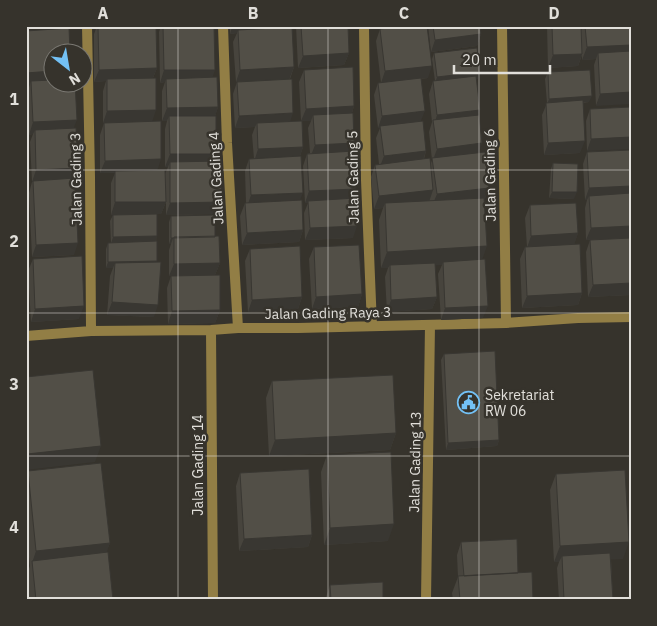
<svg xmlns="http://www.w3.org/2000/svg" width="657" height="626" viewBox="0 0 657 626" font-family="'IBM Plex Sans',sans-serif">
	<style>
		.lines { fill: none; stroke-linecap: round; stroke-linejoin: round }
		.minor { stroke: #927e45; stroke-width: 10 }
		.wall { fill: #47443d }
		.shaded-wall { fill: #393732 }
		.building { fill: #524f47; stroke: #393732 }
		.grid { fill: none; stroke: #e1dfda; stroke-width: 1; stroke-opacity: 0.55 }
		.labels { text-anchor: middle; stroke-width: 5; stroke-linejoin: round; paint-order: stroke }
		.street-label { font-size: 14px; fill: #e1dfda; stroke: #36332c }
		.poi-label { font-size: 14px; fill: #e1dfda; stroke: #36332c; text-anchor: start }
		.neatline { fill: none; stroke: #e1dfda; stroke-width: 2 }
		.grid-label { font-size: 16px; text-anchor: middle; font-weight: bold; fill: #e1dfda }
	</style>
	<rect width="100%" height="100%" fill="#36332c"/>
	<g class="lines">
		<path class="minor" d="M87,26L90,177L91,331
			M223,26L227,143L238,328
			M364,26L366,180L372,326
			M502,26L506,323
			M211,330L213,600
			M26,336L91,331L211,330L238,328H298L506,323L578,318L631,317
			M426,600L430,325"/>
	</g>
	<path class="wall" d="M97,26H156L157,68L153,78L152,122L157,170L165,174L168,167H165V129L167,121H162V91L165,82L160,83L159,32L161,26H214L212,78L218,107L215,116L216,154L213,161L217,214L166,215V202L161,214H157L154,317L107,315L110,276L113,268H106V249L108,243H111L110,221L113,215H115H111V183L115,173H100V135L104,123H103V91L106,81L94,82V34Z
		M230,26H290L294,67L290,79V121H301L299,82L304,70L354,106L352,113L354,143L351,151L353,198V238L305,240L304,213L308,203H305L303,166L307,154L310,153L308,128L311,121H302L303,147L300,156V200L303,230L299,242L242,245L240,216L245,203H246L245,171L249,159H254L252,135L255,127L235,128L233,94L237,82H236L233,42L237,33L230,34Z
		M296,26H348L349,53L344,65L298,68Z
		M428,26H480L481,34L477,46L431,52Z
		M547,26H631L596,106L594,65L596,59L582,60V55L578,66L548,68Z
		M380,29L428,78L421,79V121L426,151L424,159L431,163L432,160L429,132L432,122L429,94L433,81H435L432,59L434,53L478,79H476L479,152L485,200H484L482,260L483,318L441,320L438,274L442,265H435L437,297L432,309L387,312L385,277L388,268H381L379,220L383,208L374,209L371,177L375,165L379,164L376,138L380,128H378L374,95L378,83H381L376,41Z
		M52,52L74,128L78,168L74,178V255L32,257L29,193L32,182L30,142L33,134L29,135L27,94L30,84L26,85Z
		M548,72L589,102L583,103L580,153L544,155L542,115L547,103L545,79Z
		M631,107L587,151L586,121L590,109Z
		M631,150V295L588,297L586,252L590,240H586L585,208L587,200H585L583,164L587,152Z
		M553,163L574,199L549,198L551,169Z
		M530,205L578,233L574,244L582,293L578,305L522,308L520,259L525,247H527L525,218Z
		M171,216L215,237L220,263L215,275L220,310L215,323L168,324L167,288L171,276H169V250L171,244H169V222Z
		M314,247L362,294L358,307L312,309L309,259Z
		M250,249L302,297L298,309L248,312L245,261Z
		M33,259L79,319L31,322L28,271Z
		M444,354L499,440L497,446L446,450L441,360Z
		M272,381L396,433L390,450L269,456L266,398Z
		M327,455L388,541L324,545L321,472Z
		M28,471L110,543L106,552L113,600H29L26,579V577L30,566L26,530V476Z
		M240,473L312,535L308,547L239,551L236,486Z
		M556,474L623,559H611L613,600H559L557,568L559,562H554L550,490Z
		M461,542L518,573L533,600H453L452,593L458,577L457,555Z
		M330,585L383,600H326V597Z"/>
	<path class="shaded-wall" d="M248,26H290L289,30H238L237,33L230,34L232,27Z
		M481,34L477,46L431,52L435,40Z
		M631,45V57L598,53L596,59L582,60L587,47Z
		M349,53L344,65L298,68L303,56Z
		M582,54L578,66L548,68L553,55Z
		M432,66L428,78L381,83L385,71Z
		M294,67L289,80L236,82L240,70Z
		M157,68L152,80L107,79L106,81L94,82L99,70Z
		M164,70H215L211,82L166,79L165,82L160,83Z
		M52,71V82L31,81L30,84L26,85V73Z
		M480,72L478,79L435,84L437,77Z
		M631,92V104L596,106L600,94Z
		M592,96L589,102L547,105L549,99Z
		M354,106L350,119L313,115L311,121H301L306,109Z
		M218,107L214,120L169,116L167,121H162L167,108Z
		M156,110L152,122L103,123L107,111Z
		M480,110L476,122L434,125L437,115Z
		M425,111L420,123L380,126V128H378L382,116Z
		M293,113L289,125L257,123L255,127L235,128L239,116Z
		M77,120L72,132L35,130L33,134L29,135L33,122Z
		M631,137V149L587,151L591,139Z
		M585,141L580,153L544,155L548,143Z
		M354,143L350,155L310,158L315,145Z
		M482,143L478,156L433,160L437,149Z
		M303,147L299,159L254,162L258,149Z
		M426,151L422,163L379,169L384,156Z
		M170,154H216L212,166L170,162L168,167H165Z
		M161,159L157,172L100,173L105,161Z
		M78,168L74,180L32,182L36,170Z
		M631,186V198L589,196L587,200H585L589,188Z
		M489,188L485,200L432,206L437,194Z
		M356,189L352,201H308V203H305L309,191Z
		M433,190L429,202L385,203L383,208L374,209L379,196Z
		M552,192H577L574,199L549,198Z
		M303,193L298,205L247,207L251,195Z
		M115,202H166L161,214L111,215Z
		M222,202L217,214L166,215L170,203Z
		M357,226L353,238L305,240L310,228Z
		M631,226V238L586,240L591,228Z
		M303,230L299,242L242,245L247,233Z
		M578,233L574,246L527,248L531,236Z
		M157,236L155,243L111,244L113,237Z
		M171,238H173L171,244H169Z
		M78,243L74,255L32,257L36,245Z
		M26,245H29L26,253Z
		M487,246L481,263L443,262L442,265L390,268V265L388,268H381L387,252Z
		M157,261L154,267L115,263L113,268H106L108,262Z
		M220,263L215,275L169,276L174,264Z
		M631,283V295L588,297L593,285Z
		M582,293L578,305L522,308L527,296Z
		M362,294L358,307L312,309L316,297Z
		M302,297L298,309L248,312L252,300Z
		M437,297L432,309L387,312L391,300Z
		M112,302L158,305L154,317L107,315Z
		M84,306L79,319L31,322L35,309Z
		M488,306L483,318L441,320L445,308Z
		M220,310L215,323L168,324L172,311Z
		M396,433L390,450L269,456L275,440Z
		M499,440L497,446L446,450L448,443Z
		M101,446L95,462L26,470L27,454Z
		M394,524L388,541L324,545L330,528Z
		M312,535L308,547L239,551L244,539Z
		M629,542L623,559L562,562V556L559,562H554L560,546Z
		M110,543L104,560L32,563L36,551Z"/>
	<path class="building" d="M98,26H156L157,68L99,70Z
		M163,26H214L215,70H164Z
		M301,26H348L349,53L303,56Z
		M403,26H427L432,66L385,71L380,29Z
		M433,26H480L481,34L435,40Z
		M552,26H581L582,54L553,55Z
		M585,26H631V45L587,47Z
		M292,27L294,67L240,70L238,30Z
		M69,28L70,52H52V71L26,73V31Z
		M477,48L480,72L437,77L434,53Z
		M631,51V92L600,94L598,53Z
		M353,67L354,106L306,109L304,70Z
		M590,70L592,96L549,99L548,72Z
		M476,76L480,110L437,115L433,81Z
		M217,77L218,107L167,108L166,79Z
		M156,78V110L107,111V79Z
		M421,78L425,111L382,116L378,83Z
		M292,79L293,113L239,116L237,82Z
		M52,80V82H75L77,120L33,122L31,81Z
		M583,100L585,141L548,143L546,103Z
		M631,107V137L591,139L590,109Z
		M353,113L354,143L315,145L313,115Z
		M479,115L482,143L437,149L433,120Z
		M169,116H216V154H170Z
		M161,121V159L105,161L104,123Z
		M302,121L303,147L258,149L257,123Z
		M423,121L426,151L384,156L380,126Z
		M76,128L78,168L36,170L35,130Z
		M631,150V186L589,188L587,152Z
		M354,151L356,189L309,191L307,154Z
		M485,152L489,188L437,194L432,158Z
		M301,156L303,193L251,195L249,159Z
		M430,158L433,190L379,196L375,165Z
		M220,161L222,202L170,203V162Z
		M553,163L578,164L577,192H552Z
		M165,170L166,202H115V171Z
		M75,178L78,243L36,245L33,181Z
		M631,193V226L591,228L589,196Z
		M356,198L357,226L310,228L308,201Z
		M484,198L487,246L387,252L385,203Z
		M302,200L303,230L247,233L245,203Z
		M576,203L578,233L531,236L530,205Z
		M27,211L29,245H26V212Z
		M157,214V236L113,237V215Z
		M215,215V237L171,238V216Z
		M219,236L220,263L174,264V237Z
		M631,238V283L593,285L590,240Z
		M157,241V261L108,262V243Z
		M580,244L582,293L527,296L525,247Z
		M359,245L362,294L316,297L314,247Z
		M300,246L302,297L252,300L250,249Z
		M82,256L84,306L35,309L33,259Z
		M485,259L488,306L445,308L443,262Z
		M161,262L158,305L112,302L115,263Z
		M435,263L437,297L391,300L390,265Z
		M220,275V310L172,311L171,276Z
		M495,351L499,440L448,443L444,354Z
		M93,370L101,446L27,454L26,377Z
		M393,375L396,433L275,440L272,381Z
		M391,452L394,524L330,528L327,455Z
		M101,463L110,543L36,551L28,471Z
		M309,469L312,535L244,539L240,473Z
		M625,470L629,542L560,546L556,474Z
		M517,539L518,573L464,576L461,542Z
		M108,552L113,600H36L32,561Z
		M610,553L613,600H564L562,556Z
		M532,572L533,600H460L458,576Z
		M383,582V600H331L330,585Z"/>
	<path class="grid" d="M178,26V600M328,26V600M479,26V600M26,170H631M26,313H631M26,456H631"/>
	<defs>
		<symbol id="civic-ring" viewBox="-11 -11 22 22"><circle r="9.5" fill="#36332c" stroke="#73c1f5" stroke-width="1.5"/><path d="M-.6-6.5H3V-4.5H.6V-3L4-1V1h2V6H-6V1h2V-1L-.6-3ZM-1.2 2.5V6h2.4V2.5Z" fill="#73c1f5"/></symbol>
	</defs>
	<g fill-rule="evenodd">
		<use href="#civic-ring" x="456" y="390" width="25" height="25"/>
	</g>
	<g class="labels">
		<g class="street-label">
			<text transform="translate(490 175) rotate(-91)" y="5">Jalan Gading 6</text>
			<text transform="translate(353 177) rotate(-91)" y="5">Jalan Gading 5</text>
			<text transform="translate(216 178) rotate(-93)" y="5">Jalan Gading 4</text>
			<text transform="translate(76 179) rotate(-91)" y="5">Jalan Gading 3</text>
			<text transform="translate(328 313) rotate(-1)" y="5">Jalan Gading Raya 3</text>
			<text transform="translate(415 462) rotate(-89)" y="5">Jalan Gading 13</text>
			<text transform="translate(198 465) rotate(-90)" y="5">Jalan Gading 14</text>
		</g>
		<g class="poi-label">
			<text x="485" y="400">Sekretariat<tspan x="485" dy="16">RW 06</tspan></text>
		</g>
	</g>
	<rect width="657" height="626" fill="none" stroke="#36332c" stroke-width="55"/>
	<g transform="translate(68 68) rotate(149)"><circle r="24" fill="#36332c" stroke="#7a7872"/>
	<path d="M0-4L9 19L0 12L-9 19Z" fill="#73c1f5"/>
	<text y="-8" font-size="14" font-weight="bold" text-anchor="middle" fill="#e1dfda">N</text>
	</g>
	<path d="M454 65v8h96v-8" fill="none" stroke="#e1dfda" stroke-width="2.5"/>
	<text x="462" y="65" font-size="15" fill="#e1dfda" stroke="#36332c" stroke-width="4" paint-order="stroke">20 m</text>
	<rect x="28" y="28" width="602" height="570" class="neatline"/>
	<g class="grid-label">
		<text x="103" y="19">A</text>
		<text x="253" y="19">B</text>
		<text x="404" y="19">C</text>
		<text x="554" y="19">D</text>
		<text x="14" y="105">1</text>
		<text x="14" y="247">2</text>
		<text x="14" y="390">3</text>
		<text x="14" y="533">4</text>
	</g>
</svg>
